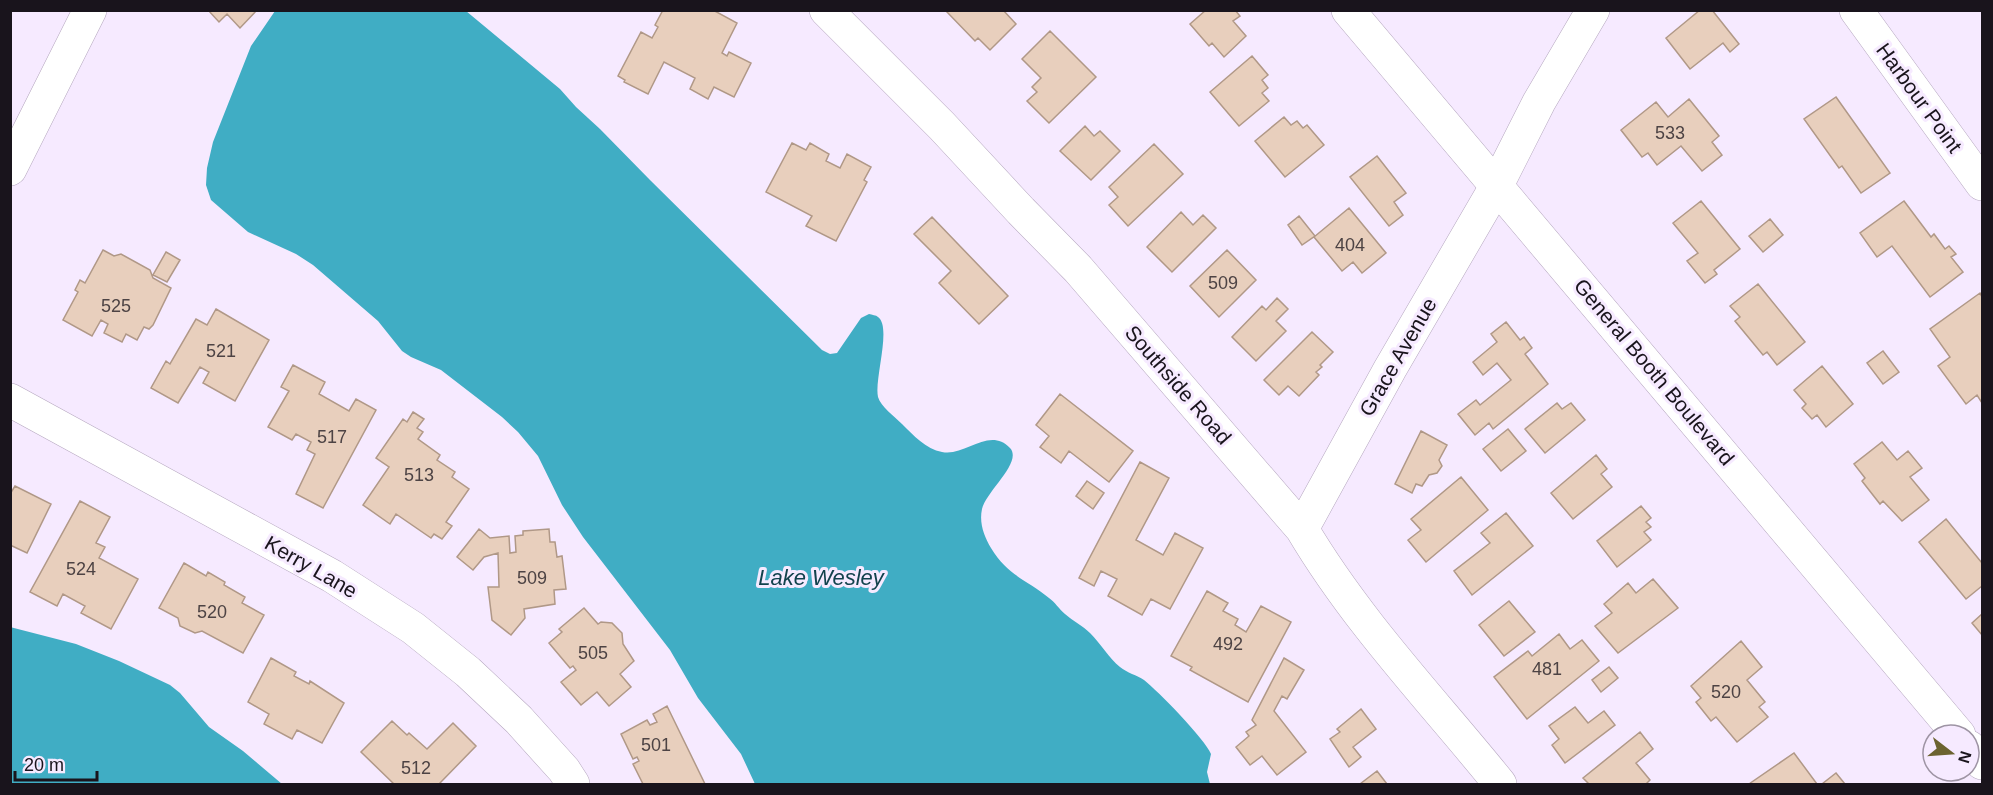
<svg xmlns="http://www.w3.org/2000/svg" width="1993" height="795" viewBox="0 0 1993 795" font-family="Arial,sans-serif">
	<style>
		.water { fill: #40adc4 }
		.building { fill: #e8cfbd; stroke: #b09887; stroke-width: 1.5 }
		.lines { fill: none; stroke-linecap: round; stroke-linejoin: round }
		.minor-casing { stroke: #b5a7bf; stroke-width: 34 }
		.trunk-casing { stroke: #b5a7bf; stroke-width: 34 }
		.minor { stroke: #fff; stroke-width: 33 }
		.trunk { stroke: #fff; stroke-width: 33 }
		.labels { text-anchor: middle; stroke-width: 6; stroke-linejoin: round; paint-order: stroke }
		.number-label { font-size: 18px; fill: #4d4344 }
		.street-label { font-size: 21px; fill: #19141c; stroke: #f6eaff }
		.water-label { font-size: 22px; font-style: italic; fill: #12424d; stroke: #f6eaff }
	</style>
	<rect width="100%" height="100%" fill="#f6eaff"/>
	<path class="water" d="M275,11H466L560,89L576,107L600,129L650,180L822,350L830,354L837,353L861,318L869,314C872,315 876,315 878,317C892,327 874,379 878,397C881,407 894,416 902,424C913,435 926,449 942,452C965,457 989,426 1010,448C1023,462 986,491 982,509C979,523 984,536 991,548C1008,576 1026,579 1049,598C1055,602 1059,609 1065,614C1073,621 1083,626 1090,633C1101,644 1109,658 1120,667C1127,673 1137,675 1144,680C1158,691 1205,739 1211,754L1207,772L1210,784H755L741,754L698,698L670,650L583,537L562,505L538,456L518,432L502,417L441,370L411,357L402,351L378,321L313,265L296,254L248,232L211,200L206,185L207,168L213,142L251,46Z
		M10,627L76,644L119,661L170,685L180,693L209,727L243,751L282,784H11Z"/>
	<path class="building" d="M208,10H257L240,28L227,14L219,22Z
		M663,10H713L737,23L722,53L727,56L729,52L751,63L734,97L714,87L708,99L690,89L695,78L664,62L648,94L624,82L625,80L618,76L641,32L652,38L658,27L655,25Z
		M1003,10L1016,24L990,50L978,38L975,41L946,11Z
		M1206,10H1235L1240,16L1233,21L1246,36L1224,57L1212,43L1209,46L1190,24Z
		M1700,10H1712L1739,44L1730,52L1723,43L1690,69L1666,38Z
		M1050,31L1096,77L1049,123L1027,101L1037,92L1032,87L1041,78L1022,59Z
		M1252,56L1268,75L1262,80L1268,88L1262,93L1269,101L1239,126L1210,92Z
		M1836,97L1890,173L1861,193L1842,166L1839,168L1804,119Z
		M1689,99L1719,136L1712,142L1722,155L1702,171L1681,146L1657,165L1648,153L1642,157L1621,130L1656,102L1668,117Z
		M1284,117L1291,125L1297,121L1303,128L1307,125L1324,145L1285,177L1255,141Z
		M1085,126L1094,136L1100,131L1120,151L1091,180L1060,151Z
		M792,143L806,150L810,143L829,154L826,161L840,168L847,154L871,167L864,180L867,182L836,241L806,226L812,216L766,192Z
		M1154,144L1183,174L1128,226L1109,205L1118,197L1109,187Z
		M1377,156L1406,193L1394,202L1403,215L1389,226L1350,177Z
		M1701,201L1740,249L1714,270L1717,274L1705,283L1687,261L1698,253L1673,223Z
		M1904,201L1931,237L1934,234L1945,249L1949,246L1956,254L1951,257L1963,272L1930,297L1892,246L1877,257L1860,233Z
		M1349,208L1386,253L1362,273L1353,262L1342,271L1314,237Z
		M1181,212L1193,225L1203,215L1216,228L1172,272L1147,247Z
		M1299,216L1315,236L1302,245L1288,225Z
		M932,217L1008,296L979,324L939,283L951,271L914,234Z
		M1770,219L1783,235L1763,252L1749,236Z
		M103,250L114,256L121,254L150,270L153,278L171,288L153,325L149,329L144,327L137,340L126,334L122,342L104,333L108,324L101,320L92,336L63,320L78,292L75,290L80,280L85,283Z
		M1227,250L1256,280L1219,317L1190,286Z
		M166,252L180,260L167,282L153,275Z
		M1758,284L1805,342L1777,365L1767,352L1763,355L1735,321L1740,317L1730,306Z
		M1980,293L1982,297V403L1977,395L1966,404L1938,366L1950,357L1930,329Z
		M1277,298L1288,309L1276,321L1286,331L1256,361L1232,337L1262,306L1266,310Z
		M216,309L269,340L235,401L203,383L209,372L200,367L178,403L151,388L166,361L170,364L196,319L207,325Z
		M1506,322L1520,340L1524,337L1532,348L1525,354L1548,384L1493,429L1489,423L1475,435L1458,414L1476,400L1480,405L1511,380L1497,363L1483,375L1473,362L1497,342L1491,334Z
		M1312,332L1333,352L1320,365L1322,367L1316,372L1319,375L1299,396L1288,386L1279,395L1264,380Z
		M1883,351L1899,372L1883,384L1867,363Z
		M293,365L325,382L319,394L349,411L356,399L376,410L323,508L296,494L315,454L307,450L311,442L296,434L292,440L268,427L289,391L281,387Z
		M1822,366L1853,404L1826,427L1817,415L1812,419L1802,408L1806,404L1794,390Z
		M1060,394L1133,451L1109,482L1069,451L1061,463L1040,447L1049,436L1036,425Z
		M1557,403L1562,409L1571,403L1585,420L1545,453L1525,429Z
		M413,412L424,419L417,428L423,432L418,439L440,455L437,460L455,472L452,477L469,489L446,522L452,526L442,539L434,534L431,538L396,514L390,524L363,505L389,467L376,458L403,419L407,422Z
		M1508,429L1526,451L1501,471L1483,449Z
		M1421,431L1447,445L1439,460L1442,466L1437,473L1429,475L1422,486L1416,484L1412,493L1395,484Z
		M1882,442L1897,460L1908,451L1922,468L1910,477L1929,500L1902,521L1883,501L1880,504L1862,481L1865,478L1854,464Z
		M1596,455L1607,469L1601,474L1612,487L1573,519L1551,493Z
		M1140,462L1169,478L1136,540L1163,555L1175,533L1203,548L1170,609L1151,599L1142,615L1108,596L1117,579L1101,571L1094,586L1079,578Z
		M1461,477L1488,510L1426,562L1408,540L1421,530L1411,519Z
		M1087,481L1104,493L1093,509L1076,496Z
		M15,486L51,504L27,553L10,545V494Z
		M80,501L110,517L96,543L105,547L99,558L138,579L111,629L81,613L85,606L63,594L57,606L30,592Z
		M1641,506L1651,518L1646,522L1651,527L1644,532L1651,540L1617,567L1597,541Z
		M1506,513L1533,546L1472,595L1454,571L1490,543L1481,533Z
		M1946,519L1982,563V586L1966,599L1919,542Z
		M479,529L490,538L509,536L510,553L516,552L515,536L523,535V531L549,529L550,542H555L557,557L562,556L566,589L554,590L555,604L524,609L525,618L511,635L492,620L488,587H499L498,553L484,557L473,570L457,557Z
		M184,563L206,576L208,572L225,582L224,585L245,597L242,603L264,615L243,653L202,631L195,633L180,626L178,618L159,608Z
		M1653,579L1678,608L1618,653L1595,626L1612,613L1604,604L1628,583L1636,593Z
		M1207,591L1228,603L1223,611L1238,619L1235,625L1246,632L1261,606L1291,622L1248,702L1190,670L1192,667L1171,656Z
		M1509,601L1535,632L1504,656L1479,625Z
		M584,608L598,624L601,622L612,623L622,633L623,644L634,661L620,674L631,687L609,706L597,692L581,705L561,682L576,670L573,666L570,668L549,643L562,632L559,629Z
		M1982,614V635L1972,623Z
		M1559,634L1570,649L1582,640L1599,661L1527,719L1494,677L1528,651L1532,656Z
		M1741,641L1762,667L1747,680L1765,702L1759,707L1768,717L1737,742L1716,717L1711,721L1696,702L1701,698L1691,686Z
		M271,658L296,672L294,676L309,684L310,681L344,703L322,743L297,730L292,739L264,724L269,714L248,702Z
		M1284,658L1304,670L1287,699L1282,696L1274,711L1306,752L1277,775L1262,756L1250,765L1236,747L1249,736L1246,732L1256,725L1252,720Z
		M1609,667L1618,678L1601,692L1592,680Z
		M667,706L705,784H643L633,764L639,761L637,757L633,759L621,734L647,720L650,725L657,722L653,714Z
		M1575,707L1588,723L1604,711L1615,725L1565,763L1552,745L1559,739L1549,726Z
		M1361,709L1376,729L1353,747L1361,757L1349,767L1330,739L1340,732L1337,729Z
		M392,721L407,735L409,733L427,749L453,723L476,746L439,784H394L361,752Z
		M1640,732L1653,749L1636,763L1650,780L1647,783L1648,784H1589L1583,778Z
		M1794,753L1817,784H1749Z
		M1377,771L1387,784H1360Z
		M1836,773L1845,784H1822Z"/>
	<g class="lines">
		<defs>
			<path id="minor" d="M826,10L942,126L1021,211L1078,269L1302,529C1357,622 1433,701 1500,784
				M1856,10L1982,184
				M10,169L90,10
				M10,400L332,576L413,628L468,672L519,720L564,770L573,784
				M1302,529L1390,369L1497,185L1539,102L1593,10"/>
			<path id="trunk" d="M1348,10L1959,735
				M1969,747L1982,763"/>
		</defs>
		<use href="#minor" class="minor-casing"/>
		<use href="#trunk" class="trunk-casing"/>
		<use href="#minor" class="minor"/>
		<use href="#trunk" class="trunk"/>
	</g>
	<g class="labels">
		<g class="number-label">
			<text x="1670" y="139">533</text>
			<text x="1350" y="251">404</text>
			<text x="1223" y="289">509</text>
			<text x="116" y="312">525</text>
			<text x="221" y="357">521</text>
			<text x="332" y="443">517</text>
			<text x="419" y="481">513</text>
			<text x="81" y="575">524</text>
			<text x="532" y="584">509</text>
			<text x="212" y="618">520</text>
			<text x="1228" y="650">492</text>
			<text x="593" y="659">505</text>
			<text x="1547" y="675">481</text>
			<text x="1726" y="698">520</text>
			<text x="656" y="751">501</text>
			<text x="416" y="774">512</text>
		</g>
		<g class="street-label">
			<text transform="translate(1919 98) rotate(54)" y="7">Harbour Point</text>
			<text transform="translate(1398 357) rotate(-60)" y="7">Grace Avenue</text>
			<text transform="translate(1654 372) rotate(50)" y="7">General Booth Boulevard</text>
			<text transform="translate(1178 385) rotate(49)" y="7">Southside Road</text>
			<text transform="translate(311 567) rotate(30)" y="7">Kerry Lane</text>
		</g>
		<g class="water-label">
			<text x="821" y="585">Lake Wesley</text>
		</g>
	</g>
	<rect width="1993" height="795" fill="none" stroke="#19141c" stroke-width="24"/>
	<g transform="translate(1951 753) rotate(107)"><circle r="28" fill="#f6eaff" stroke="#9e94a4" stroke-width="1.5"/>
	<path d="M0-4.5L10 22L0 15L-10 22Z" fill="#6c6330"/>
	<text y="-9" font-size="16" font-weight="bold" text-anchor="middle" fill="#19141c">N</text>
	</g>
	<path d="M15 771v9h82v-9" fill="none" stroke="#19141c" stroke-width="3"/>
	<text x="24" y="771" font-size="18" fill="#19141c" stroke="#f6eaff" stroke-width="4.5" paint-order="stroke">20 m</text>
</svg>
